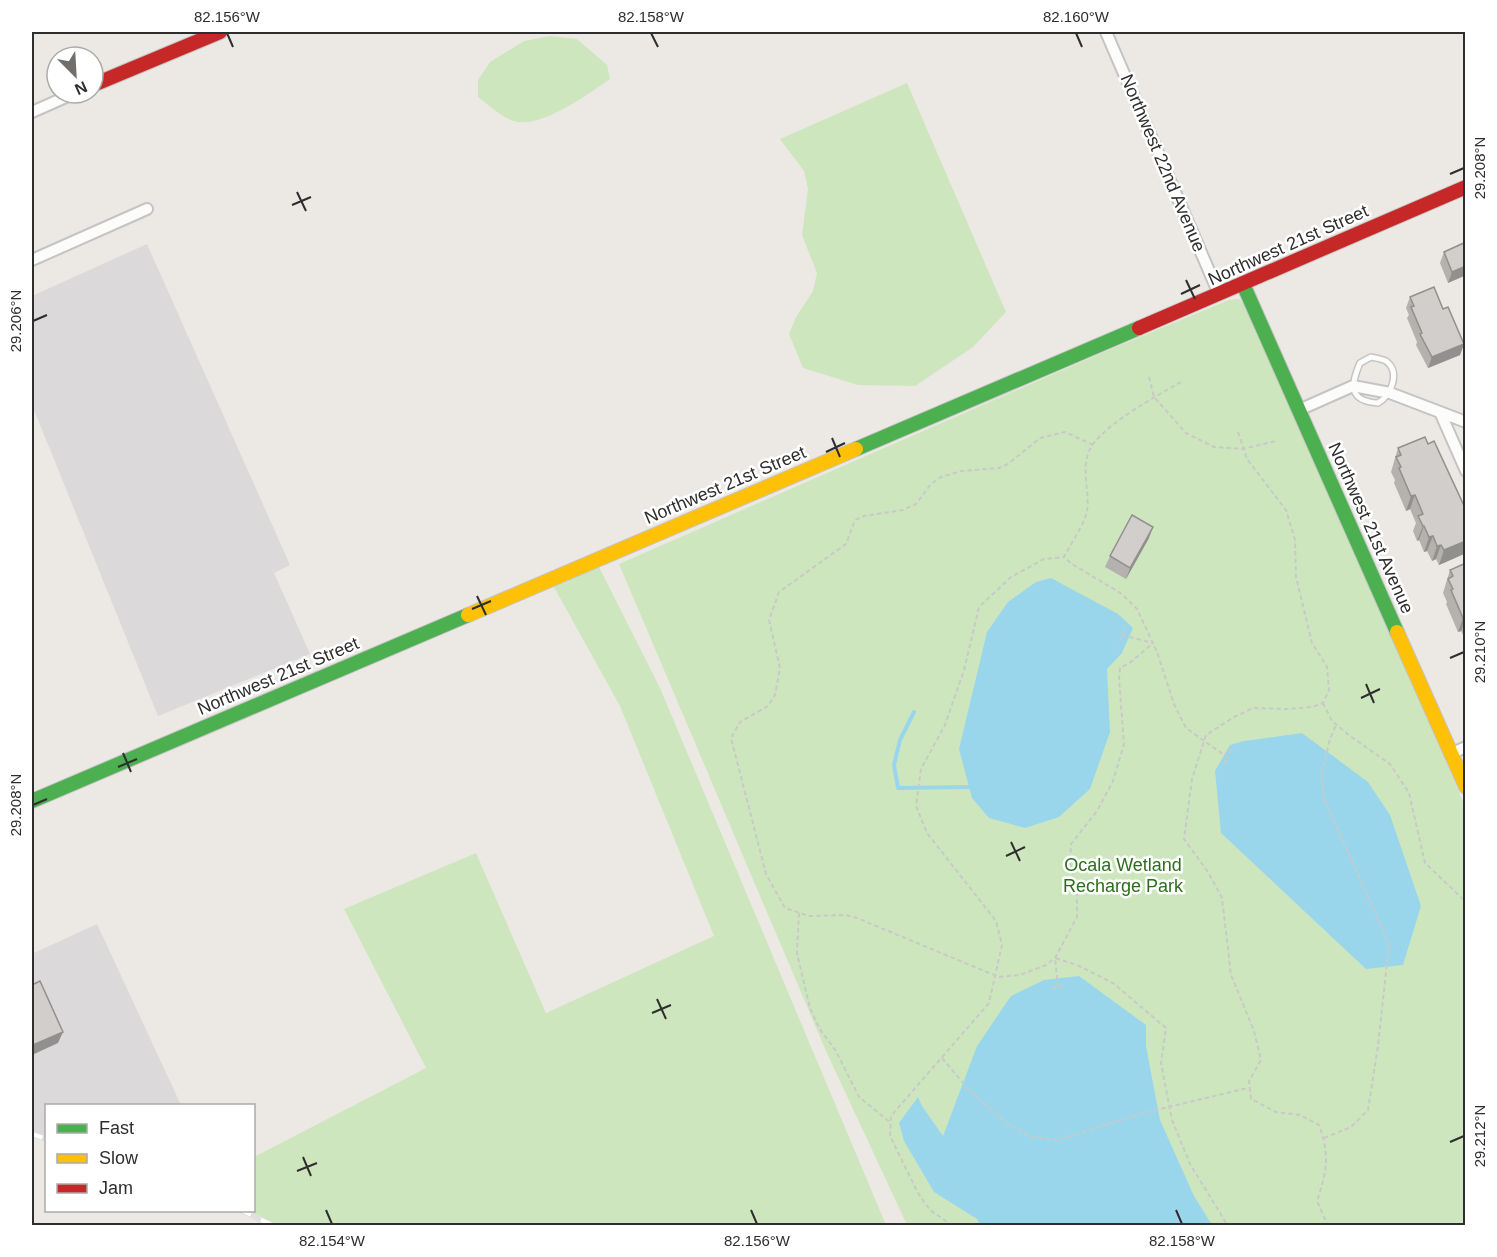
<svg xmlns="http://www.w3.org/2000/svg" width="1497" height="1257" viewBox="0 0 1497 1257" font-family="Arial,sans-serif">
	<style>
		.industrial { fill: #dcd9db }
		.green { fill: #cee6be }
		.water { fill: #99d6ec }
		.lines { fill: none; stroke-linecap: round; stroke-linejoin: round }
		.stream { stroke: #99d6ec; stroke-width: 4 }
		.lane-casing { stroke: #c5c4c5; stroke-width: 8 }
		.street-casing { stroke: #c5c4c5; stroke-width: 14 }
		.fast-casing { stroke: #c5c4c5; stroke-width: 16 }
		.slow-casing { stroke: #c5c4c5; stroke-width: 16 }
		.jam-casing { stroke: #c5c4c5; stroke-width: 16 }
		.path { stroke: #c9c9c8; stroke-width: 2; stroke-dasharray: 4.5 3; stroke-linecap: butt }
		.lane { stroke: #fcfcfb; stroke-width: 5 }
		.street { stroke: #fcfcfb; stroke-width: 10 }
		.fast { stroke: #4caf50; stroke-width: 14 }
		.slow { stroke: #ffc107; stroke-width: 14 }
		.jam { stroke: #c62828; stroke-width: 14 }
		.rail-casing { stroke: #dfdfe1; stroke-width: 6 }
		.rail { stroke: #fff; stroke-width: 4; stroke-dasharray: 11; stroke-linecap: butt }
		.wall { fill: #b4b1af }
		.shaded-wall { fill: #92908e }
		.building { fill: #d1cecb; stroke: #92908e; stroke-width: 1.5 }
		.ticks { fill: none; stroke: #2e2e2e; stroke-width: 2 }
		.labels { text-anchor: middle; stroke-width: 5; stroke-linejoin: round; paint-order: stroke }
		.street-label { font-size: 18px; fill: #2e2e2e; stroke: #fff }
		.park-label { font-size: 18px; fill: #2c6e1b; stroke: #fff }
		.neatline { fill: none; stroke: #2e2e2e; stroke-width: 2 }
		.ticks-label { font-size: 15px; text-anchor: middle; fill: #2e2e2e }
	</style>
	<rect width="100%" height="100%" fill="#ece8e4"/>
	<path class="industrial" d="M147,244L290,565L274,573L310,654L158,716L32,405V296Z
		M97,924L181,1105L46,1106V1140L32,1136V954Z"/>
	<path class="green" d="M550,36L577,39L607,65L610,79C588,94 545,126 518,122C504,120 489,105 478,97V80L490,62L524,41Z
		M907,83L1006,312L973,347L915,386L858,385L803,368L789,334L796,317L813,291L817,273L802,235L808,189L804,171L780,139Z
		M1239,299L1251,312L1465,806V1225H907L826,1051L619,564L1104,352L1229,300Z
		M599,567L660,688L886,1225L278,1226L244,1211L254,1210V1157L426,1068L344,909L476,853L546,1013L714,936L620,706L554,587Z"/>
	<path class="water" d="M1051,578L1118,614L1133,628L1122,653L1107,669L1110,732L1090,789L1059,817L1025,828L989,818L972,798L959,749L987,632L1008,602L1036,582Z
		M1302,733L1368,782L1390,815L1421,906L1403,965L1366,969L1221,833L1215,771L1230,745L1244,741Z
		M1079,976L1146,1025V1046L1160,1120L1194,1196L1212,1225H980L977,1219L934,1192L904,1141L899,1123L918,1097L922,1106L943,1136L977,1046L1011,996L1044,980Z"/>
	<g class="lines">
		<path class="stream" d="M914,712L900,740L894,765L898,788L969,787"/>
		<defs>
			<path id="lane" d="M1371,357C1376,358 1382,359 1386,361C1401,372 1391,396 1378,403C1349,401 1350,386 1360,363Z"/>
			<path id="street" d="M1106,32L1219,294
				M32,112L75,93
				M32,260L147,209
				M1299,410L1353,386L1390,393L1466,422
				M1440,412L1466,471
				M1450,754L1466,747"/>
			<path id="fast" d="M1243,284L1397,632
				M856,449L1139,328
				M32,801L468,615"/>
			<path id="slow" d="M468,615L856,449
				M1397,632L1466,787"/>
			<path id="jam" d="M93,85L220,32
				M1139,328L1466,187"/>
		</defs>
		<use href="#lane" class="lane-casing"/>
		<use href="#street" class="street-casing"/>
		<use href="#fast" class="fast-casing"/>
		<use href="#slow" class="slow-casing"/>
		<use href="#jam" class="jam-casing"/>
		<path class="path" d="M1149,377L1154,397L1186,433L1214,447L1243,449L1276,441
			M1181,382C1158,395 1099,427 1089,451C1081,471 1090,491 1087,511C1085,523 1070,545 1064,557L1072,564L1122,594L1137,609L1157,652L1174,704L1186,728L1227,757L1231,749
			M1238,432L1247,459L1286,510L1295,540L1296,577L1312,643L1327,667L1329,690L1323,703L1312,707L1287,709L1253,708L1234,717L1206,735L1192,779L1184,839L1208,872L1222,898L1231,975L1254,1031L1261,1060L1249,1081L1251,1099L1276,1112L1300,1115L1319,1125C1330,1155 1327,1171 1317,1201L1328,1226
			M1093,445L1065,432L1040,438L1008,464L999,468L961,471L941,477L931,484L916,504L903,510L864,516L855,520L846,544L779,592L769,620L780,668L775,695L768,706L740,722L731,738L766,874L785,908L809,916L846,915L857,918L999,977L1020,975L1046,965L1055,958L1077,917V886L1070,865L1071,844L1097,811L1113,781L1124,744L1119,678L1120,668L1131,662L1153,643
			M1122,635L1153,643
			M1119,642L1125,626
			M1323,703L1332,721L1350,736L1390,764L1409,793L1425,863L1466,902
			M1225,764L1227,757
			M799,913L797,953L810,1008L819,1028L836,1051L859,1097L891,1123
			M1058,987L1055,958L1077,965L1113,983L1166,1028L1161,1063L1172,1120L1190,1164L1228,1226
			M1051,988L1064,987
			M942,1058L969,1090L1005,1122L1028,1136L1058,1140L1143,1113L1248,1088
			M1324,1138L1351,1127L1368,1110L1378,1046L1389,944L1325,801L1321,775L1330,739L1336,725
			M953,1226L930,1210L918,1193L890,1136L891,1116L989,1003L1002,945L996,921L927,833L916,806L921,769L945,725L964,670L979,607L1011,577L1044,559L1064,557"/>
		<use href="#lane" class="lane"/>
		<use href="#street" class="street"/>
		<use href="#fast" class="fast"/>
		<use href="#slow" class="slow"/>
		<use href="#jam" class="jam"/>
		<defs>
			<path id="rail" d="M32,1134L46,1139
				M241,1210L274,1226"/>
		</defs>
		<use href="#rail" class="rail-casing"/>
		<use href="#rail" class="rail"/>
	</g>
	<path class="wall" d="M1466,242V275L1448,283L1440,263L1444,252Z
		M1410,297L1443,309L1464,344L1460,355L1428,368L1416,345L1417,342L1407,318L1409,315L1406,308Z
		M1398,448L1464,554L1439,565L1436,559L1432,561L1427,551L1424,552L1419,540L1417,541L1413,531L1416,523L1410,509L1406,511L1394,483L1395,480L1391,472Z
		M1149,538L1126,579L1105,567L1110,556Z
		M1466,563V640L1461,631L1458,632L1446,604L1447,602L1443,593L1450,570Z"/>
	<path class="shaded-wall" d="M1466,266V275L1448,283L1452,272Z
		M1464,344L1460,355L1428,368L1432,357Z
		M1415,495L1410,509L1406,511L1411,496Z
		M1423,526H1424L1419,540L1417,541Z
		M1153,527L1149,538L1126,579L1130,568Z
		M1433,536L1427,551L1424,552L1429,537Z
		M1466,536V550L1464,554L1439,565L1444,550Z
		M1441,545L1436,559L1432,561L1437,546Z
		M1466,617V619L1461,631L1458,632L1463,618Z
		M63,1032L58,1043L32,1055V1049L33,1045Z"/>
	<path class="building" d="M1466,242V266L1452,272L1444,252Z
		M1434,287L1443,309L1448,307L1464,344L1432,357L1420,334L1422,333L1411,307L1414,306L1410,297Z
		M1425,437L1428,444L1434,441L1466,510V541L1444,550L1441,545L1437,546L1433,536L1429,537L1424,526H1423L1418,516L1423,514L1415,495L1411,496L1399,468L1401,467L1396,457L1401,455L1398,448Z
		M1132,515L1153,527L1130,568L1110,556Z
		M1466,563V617L1463,618L1451,590L1453,589L1448,579L1453,576L1450,570Z
		M40,981L63,1032L33,1045L32,1041V985Z"/>
	<path class="ticks" d="M227,33L233,47M651,33L658,47M1076,33L1082,47M1450,174L1464,168M297,192L306,211M292,205L311,197M1186,280L1195,299M1181,294L1200,285M33,321L47,315M832,438L840,457M826,452L845,443M477,596L486,615M472,609L491,601M1450,658L1464,652M1366,684L1374,703M1361,698L1380,689M123,753L131,772M118,767L137,759M33,805L47,799M1011,842L1020,861M1006,856L1025,847M657,999L666,1019M652,1013L671,1005M1450,1142L1464,1136M303,1157L311,1176M297,1171L317,1163M326,1210L332,1224M751,1210L757,1224M1176,1210L1182,1224"/>
	<g class="labels">
		<g class="street-label">
			<text transform="translate(1163 163) rotate(67)" y="6">Northwest 22nd Avenue</text>
			<text transform="translate(1288 245) rotate(-24)" y="6">Northwest 21st Street</text>
			<text transform="translate(725 485) rotate(-23)" y="6">Northwest 21st Street</text>
			<text transform="translate(1371 528) rotate(66)" y="6">Northwest 21st Avenue</text>
			<text transform="translate(278 676) rotate(-23)" y="6">Northwest 21st Street</text>
		</g>
		<g class="park-label">
			<text x="1123" y="871">Ocala Wetland<tspan x="1123" dy="21">Recharge Park</tspan></text>
		</g>
	</g>
	<rect width="1497" height="1257" fill="none" stroke="#ffffff" stroke-width="66"/>
	<rect x="45" y="1104" width="210" height="108" fill="#ffffff" stroke="#ababab" stroke-width="1.5"/>
	<rect x="57" y="1124" width="30" height="9" fill="#4caf50" stroke="#ababab" stroke-width="1.5"/>
	<text x="99" y="1134" font-size="18" fill="#2e2e2e">Fast</text>
	<rect x="57" y="1154" width="30" height="9" fill="#ffc107" stroke="#ababab" stroke-width="1.5"/>
	<text x="99" y="1164" font-size="18" fill="#2e2e2e">Slow</text>
	<rect x="57" y="1184" width="30" height="9" fill="#c62828" stroke="#ababab" stroke-width="1.5"/>
	<text x="99" y="1194" font-size="18" fill="#2e2e2e">Jam</text>
	<g transform="translate(75 75) rotate(156)"><circle r="28" fill="#ffffff" stroke="#ababab" stroke-width="1.5"/>
	<path d="M0-4.5L10 22L0 15L-10 22Z" fill="#706f6e"/>
	<text y="-9" font-size="16" font-weight="bold" text-anchor="middle" fill="#2e2e2e">N</text>
	</g>
	<rect x="33" y="33" width="1431" height="1191" class="neatline"/>
	<g class="ticks-label">
		<text x="227" y="22">82.156°W</text>
		<text x="651" y="22">82.158°W</text>
		<text x="1076" y="22">82.160°W</text>
		<text transform="translate(1480 168) rotate(-90)" y="5">29.208°N</text>
		<text transform="translate(16 321) rotate(-90)" y="5">29.206°N</text>
		<text transform="translate(1480 652) rotate(-90)" y="5">29.210°N</text>
		<text transform="translate(16 805) rotate(-90)" y="5">29.208°N</text>
		<text transform="translate(1480 1136) rotate(-90)" y="5">29.212°N</text>
		<text x="332" y="1246">82.154°W</text>
		<text x="757" y="1246">82.156°W</text>
		<text x="1182" y="1246">82.158°W</text>
	</g>
</svg>
